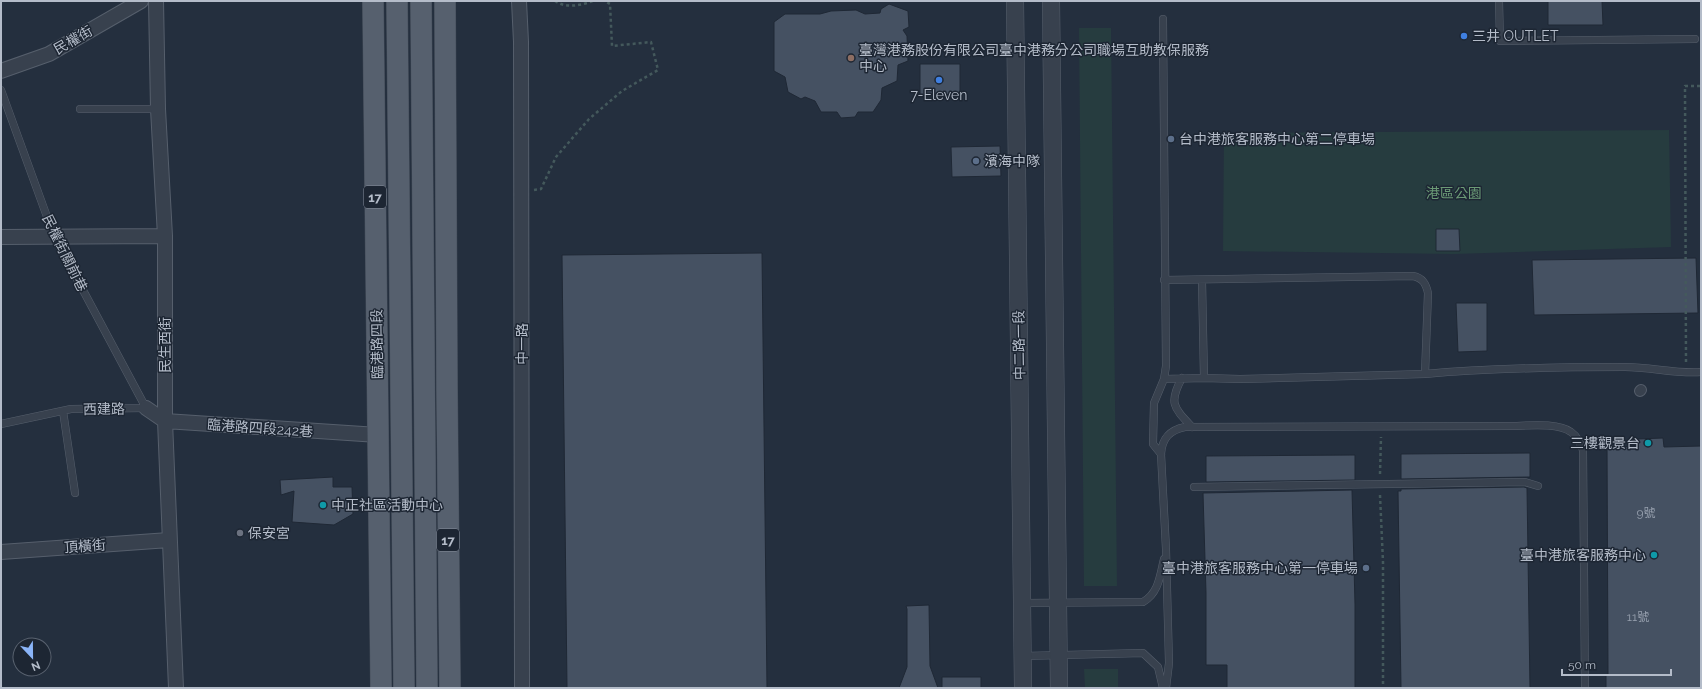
<svg xmlns="http://www.w3.org/2000/svg" width="1702" height="689" viewBox="0 0 1702 689" font-family="Raleway,'Noto Sans TC',sans-serif">
	<style>
		.green { fill: #263c3f }
		.building { fill: #455162; stroke: #1f2835 }
		.lines { fill: none; stroke-linecap: round; stroke-linejoin: round }
		.service-casing { stroke: #565f6c; stroke-width: 8 }
		.pedestrian-casing { stroke: #565f6c; stroke-width: 12 }
		.minor-casing { stroke: #565f6c; stroke-width: 16 }
		.tertiary-casing { stroke: #565f6c; stroke-width: 18 }
		.primary-casing { stroke: #414a57; stroke-width: 22 }
		.path { stroke: #44595c; stroke-width: 2.5; stroke-dasharray: 3 3; stroke-linecap: butt }
		.service { stroke: #38414e; stroke-width: 7 }
		.pedestrian { stroke: #38414e; stroke-width: 10 }
		.minor { stroke: #38414e; stroke-width: 14 }
		.tertiary { stroke: #38414e; stroke-width: 17 }
		.primary { stroke: #56606e; stroke-width: 21 }
		.shop-dot { fill: #3f7fe0; stroke: #1d2633; stroke-width: 1.5 }
		.education-dot { fill: #8d6e63; stroke: #1d2633; stroke-width: 1.5 }
		.service-dot { fill: #5c6f8a; stroke: #1d2633; stroke-width: 1.5 }
		.culture-dot { fill: #0f9aa8; stroke: #1d2633; stroke-width: 1.5 }
		.worship-dot { fill: #6b7280; stroke: #1d2633; stroke-width: 1.5 }
		.labels { text-anchor: middle; stroke-width: 3; stroke-linejoin: round; paint-order: stroke }
		.number-label { font-size: 12px; fill: #98a1af }
		.shield { fill: #1d2633; stroke: #878f9c; stroke-width: 1 }
		.shield-label { font-size: 13px; font-weight: bold; fill: #b4bcc9 }
		.poi-label { font-size: 14px; fill: #b4bcc9; stroke: #1d2633; text-anchor: start }
		.street-label { font-size: 14px; fill: #b4bcc9; stroke: #1d2633 }
		.park-label { font-size: 14px; fill: #6b9a76; stroke: #1d2633 }
	</style>
	<rect width="100%" height="100%" fill="#242f3e"/>
	<path class="green" d="M1079,28H1111L1117,586H1084Z
		M1669,130L1671,247L1454,254L1223,251L1224,133Z
		M1084,669H1118V688H1085Z"/>
	<path class="building" d="M1548,1H1602L1603,25H1548Z
		M889,4L908,11L909,27L903,30L907,36L908,61L898,65L897,81L882,88L881,100L873,112H858L855,117L841,118L837,112H821L815,101L805,97L801,99L788,92L785,77L774,71V22L785,14H820L831,11L856,10L865,14L880,13L881,9Z
		M920,64H960V95L920,96Z
		M1000,146L1001,176L952,177L951,147Z
		M1436,229H1459L1460,251H1436Z
		M762,253L767,688H567L562,255Z
		M1696,258L1698,313L1534,315L1532,260Z
		M1456,303H1487V351L1458,352Z
		M1663,438L1664,447L1701,446V688H1606V675H1608L1607,444L1638,448L1637,439Z
		M1530,453V477L1401,479V454Z
		M1355,455V480L1206,482V456Z
		M333,477V487H352L353,514L334,525L292,522L294,491L281,495L280,480Z
		M1524,487L1527,488L1530,688H1401L1398,491H1401V489Z
		M1352,490L1355,604V688H1227V665H1206V593L1203,493Z
		M929,605L930,666L938,688H899L907,667V609L906,606Z
		M942,677H981V688H942Z"/>
	<g class="lines">
		<defs>
			<path id="service" d="M1499,1L1500,41L1695,39
				M1,90L54,236L146,408L71,409L1,424
				M80,109H158
				M1202,280L1204,378
				M1425,374C1491,368 1559,367 1625,367C1651,367 1676,374 1701,372
				M1182,378C1168,403 1174,408 1192,427
				M1164,379L1204,378L1240,379L1425,374L1428,293C1426,284 1423,278 1413,276L1164,280
				M63,411L75,493
				M1161,454L1153,444L1154,403L1164,379L1166,366L1163,19
				M1194,487L1525,482L1538,486
				M1022,603L1143,602C1159,593 1160,575 1164,559
				M1023,656L1143,653L1158,667L1163,688
				M1166,688L1169,663L1166,549L1161,454C1162,438 1170,430 1185,427L1509,426C1526,426 1557,422 1571,432C1577,436 1580,443 1583,450L1585,688"/>
			<path id="pedestrian" d="M1640,391L1641,390"/>
			<path id="minor" d="M156,1L158,109L165,236V421L176,688
				M519,1L521,42L522,688
				M1,71L49,54L141,1
				M1,237L165,236
				M146,408L165,421L378,435
				M1,552L169,540"/>
			<path id="tertiary" d="M1015,1L1023,688
				M1051,1L1059,688"/>
			<path id="primary" d="M373,1L381,688
				M397,1L404,688
				M421,1L427,688
				M445,1L447,391L450,688"/>
		</defs>
		<use href="#service" class="service-casing"/>
		<use href="#pedestrian" class="pedestrian-casing"/>
		<use href="#minor" class="minor-casing"/>
		<use href="#tertiary" class="tertiary-casing"/>
		<use href="#primary" class="primary-casing"/>
		<path class="path" d="M555,1C567,9 581,5 593,1
			M534,190L541,189L556,157L589,119L622,91L658,70L651,42L612,46L610,4L605,1
			M1686,362L1685,86H1701
			M1380,474L1381,437
			M1380,495L1383,562V688"/>
		<use href="#service" class="service"/>
		<use href="#pedestrian" class="pedestrian"/>
		<use href="#minor" class="minor"/>
		<use href="#tertiary" class="tertiary"/>
		<use href="#primary" class="primary"/>
	</g>
	<g class="shop-dot">
		<circle cx="1464" cy="36" r="4"/>
		<circle cx="939" cy="80" r="4"/>
	</g>
	<circle class="education-dot" cx="851" cy="58" r="4"/>
	<g class="service-dot">
		<circle cx="1171" cy="139" r="4"/>
		<circle cx="976" cy="161" r="4"/>
		<circle cx="1366" cy="568" r="4"/>
	</g>
	<g class="culture-dot">
		<circle cx="1648" cy="443" r="4"/>
		<circle cx="323" cy="505" r="4"/>
		<circle cx="1654" cy="555" r="4"/>
	</g>
	<circle class="worship-dot" cx="240" cy="533" r="4"/>
	<g class="labels">
		<g class="number-label">
			<text x="1646" y="517">9號</text>
			<text x="1638" y="621">11號</text>
		</g>
		<g class="shield">
			<rect x="364" y="186" width="22" height="22" rx="3"/>
			<rect x="437" y="529" width="22" height="22" rx="3"/>
		</g>
		<g class="shield-label">
			<text x="375" y="202">17</text>
			<text x="448" y="545">17</text>
		</g>
		<g class="poi-label">
			<text x="1472" y="41">三井 OUTLET</text>
			<text x="859" y="55">臺灣港務股份有限公司臺中港務分公司職場互助教保服務<tspan x="859" dy="16">中心</tspan></text>
			<text x="939" y="100" text-anchor="middle">7-Eleven</text>
			<text x="1179" y="144">台中港旅客服務中心第二停車場</text>
			<text x="984" y="166">濱海中隊</text>
			<text x="1640" y="448" text-anchor="end">三樓觀景台</text>
			<text x="331" y="510">中正社區活動中心</text>
			<text x="248" y="538">保安宮</text>
			<text x="1646" y="560" text-anchor="end">臺中港旅客服務中心</text>
			<text x="1358" y="573" text-anchor="end">臺中港旅客服務中心第一停車場</text>
		</g>
		<g class="street-label">
			<text transform="translate(73 40) rotate(-30)" y="5">民權街</text>
			<text transform="translate(65 253) rotate(64)" y="5">民權街關前巷</text>
			<text transform="translate(377 344) rotate(-91)" y="5">臨港路四段</text>
			<text transform="translate(522 344) rotate(-90)" y="5">中一路</text>
			<text transform="translate(165 345) rotate(-90)" y="5">民生西街</text>
			<text transform="translate(1019 345) rotate(-91)" y="5">中二路一段</text>
			<text transform="translate(104 409) rotate(-1)" y="5">西建路</text>
			<text transform="translate(260 428) rotate(4)" y="5">臨港路四段242巷</text>
			<text transform="translate(85 546) rotate(-4)" y="5">頂橫街</text>
		</g>
		<g class="park-label">
			<text x="1454" y="198">港區公園</text>
		</g>
	</g>
	<rect width="1702" height="689" fill="none" stroke="#b4bcc9" stroke-width="4"/>
	<g transform="translate(32 657) rotate(158)"><circle r="19" fill="#1d2633" stroke="#59626f"/>
	<path d="M0-3L7 15L0 10L-7 15Z" fill="#8ab4f8"/>
	<text y="-6" font-size="11" font-weight="bold" text-anchor="middle" fill="#b4bcc9">N</text>
	</g>
	<path d="M1562 669v6h109v-6" fill="none" stroke="#b4bcc9" stroke-width="2"/>
	<text x="1568" y="669" font-size="12" fill="#b4bcc9" stroke="#1d2633" stroke-width="3" paint-order="stroke">50 m</text>
</svg>
